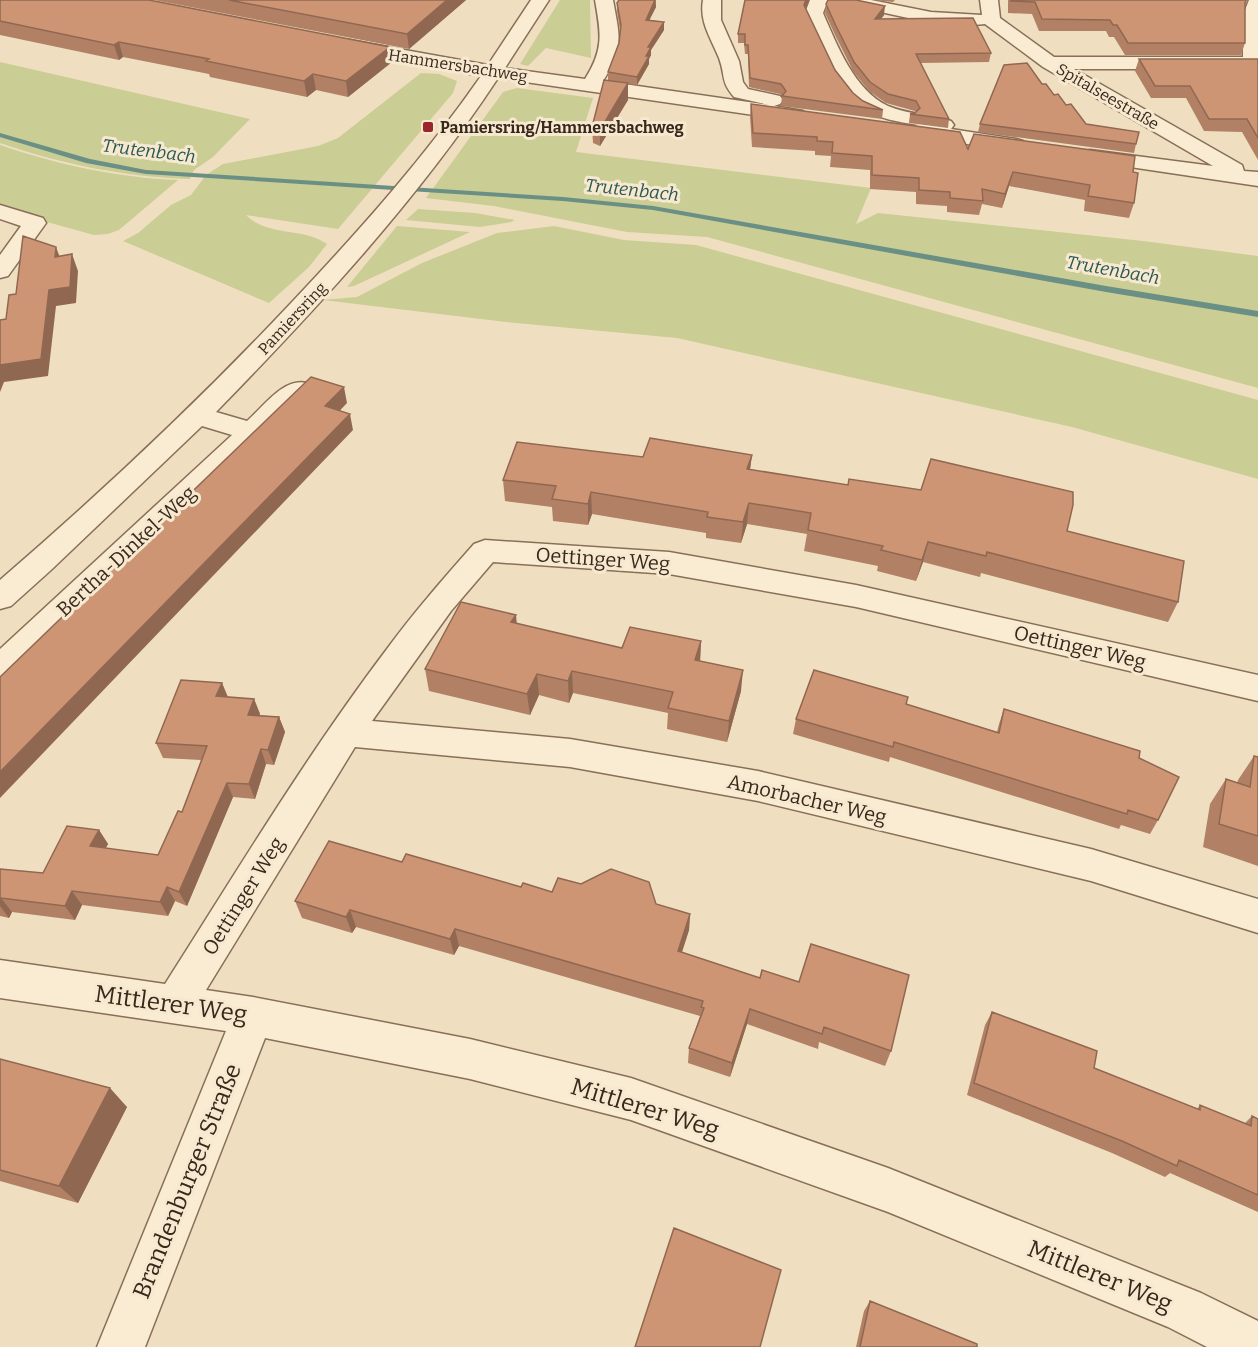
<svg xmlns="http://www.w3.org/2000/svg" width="1258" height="1347" viewBox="0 0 1258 1347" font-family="Bitter,serif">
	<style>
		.green { fill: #cacd94 }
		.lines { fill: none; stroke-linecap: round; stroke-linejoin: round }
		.stream { fill: #6a8f84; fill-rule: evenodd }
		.minor-casing { stroke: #896f57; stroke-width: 3 }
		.minor { fill: #faecd3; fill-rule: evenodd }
		.wall { fill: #b18065 }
		.shaded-wall { fill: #906852 }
		.building { fill: #ce9575; stroke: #906852; stroke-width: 1.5 }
		.poi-dot { fill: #99262d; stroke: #f6e9d0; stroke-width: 2 }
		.labels { text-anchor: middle; stroke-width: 6; stroke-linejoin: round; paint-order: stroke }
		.far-street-label { font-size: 16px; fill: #38281c; stroke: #f6e9d0 }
		.far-poi-label { font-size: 16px; font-weight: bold; fill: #38281c; stroke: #f6e9d0; text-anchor: start }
		.far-water-label { font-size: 18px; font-style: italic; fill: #2b5853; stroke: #f6e9d0 }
		.street-label { font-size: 20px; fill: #38281c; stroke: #f6e9d0 }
		.near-street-label { font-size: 24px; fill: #38281c; stroke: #f6e9d0 }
	</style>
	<rect width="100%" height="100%" fill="#efdfc0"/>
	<path class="green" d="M560,0H590L591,58L546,48L528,66L520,64Z
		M0,62L250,119L213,157L194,170L190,179C125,177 61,164 0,143Z
		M421,73L439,74L457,81L453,93L338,229L246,215C267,237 303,227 327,244L309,267L269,303L123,241L138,233L171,205L191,195L206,175L223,164L318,146L338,138Z
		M517,88L593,98L576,152L871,188L856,224L878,213L1143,241L1258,256V388L707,237L627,232L494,206L426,198L503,92Z
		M0,145C56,164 118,178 178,180L119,230L108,234L94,235L0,209Z
		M418,209L475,213L515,220L511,222L480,227L406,220Z
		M397,226L470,232L354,286L347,287Z
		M554,226L624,240L696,245L1258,400V479L1072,427L677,338L506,322L323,300L357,297L422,263L497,233Z"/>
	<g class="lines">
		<path class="stream" d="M0,133L90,159L146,170L563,197L653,206L1106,286L1258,311V317L1106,292L653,210L563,201L146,174L86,163L0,137Z"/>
		<defs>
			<path id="minor" d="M531,0H549L505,68L585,79C604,49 601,34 595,0H613C620,38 624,48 603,81L769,105L734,97C720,80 726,77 719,58C711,38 699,22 703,0H721V20L739,61L743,82L748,89L780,96L783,100L780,104L774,106L803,111L806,115L803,119L796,121L498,78C417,201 318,307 216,412L247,421C264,406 284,377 307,383L311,389L307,395L12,678L0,682V649L232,435L202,426L51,570L11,606L0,609V580C102,492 200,400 292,302C360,230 424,158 481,76L349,52L342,50L340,46L342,42L349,40L488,65Z
				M810,0H828L823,13C837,45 854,90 888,106C907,114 931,115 951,121L954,125L951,129L1016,139L1023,141L1026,145L1023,149L1016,151L918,137L911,135L908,131L911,127L918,125C900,122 879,119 864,109C834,88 818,45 805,13Z
				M841,0H871L931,12L982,15L980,0H998L1000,18L1054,57H1243V15L1249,0H1258V69H1074L1242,165L1244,171L1258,172V186L1083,160L1079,156L1083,152L1090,150L1213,166L1043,67L985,24L964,26L931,23L844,4Z
				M0,205L43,218L46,223L8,276L0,278V255L21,226L0,219Z
				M485,540L669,552L856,585L1258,675V701L856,607L669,574L493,562L451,611L372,721L570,739L758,771L1091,849L1258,899V933L1091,881L758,801L570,767L355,747L206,990L253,997L470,1039L631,1078L888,1168L1201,1293L1258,1321V1347H1207L1168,1327L888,1212L631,1120L470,1079L265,1038L145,1347H97L226,1031L0,998V960L165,984C237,871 306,756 387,649C414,612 444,578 474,544Z"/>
		</defs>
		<use href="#minor" class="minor-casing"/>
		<use href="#minor" class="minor"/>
	</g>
	<path class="wall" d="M0,0L392,62L348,97L316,90L307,97L210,77L209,74L123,57L119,60L0,35Z
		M154,0H466L409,49Z
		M619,0H656V7L649,20L664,22V30L651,50V55L649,59V64L637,85L628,84V100L600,146L593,143L592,127L608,80V72L619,43L620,30L617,11V3Z
		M809,0L805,8L835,70L853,93L863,101L883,110L882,119L781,106L782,96L780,94L749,87L748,54H745L744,43H738V34Z
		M873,0H895L893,2Z
		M1008,0H1247L1245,4V43L1241,55H1125L1114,37H1109L1106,31H1039L1032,14L1008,13Z
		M826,4L884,15L881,19L991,53L989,62L920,63L949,119L948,128L909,123L910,114L916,112L915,111L886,103L869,91L853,71L835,35L825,13Z
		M1139,59H1258V160L1242,132L1204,131L1186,98H1151L1135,71Z
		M1042,84L1066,105L1086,124L1136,144L1134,153L978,132L980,124Z
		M751,104L968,149L1133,172L1134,203L1129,218L1084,211L1085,200L1009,186L1002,208L982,204L979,215L947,212V206L916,204V192L870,189V170L830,167L831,156L815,155V151L752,147L750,117Z
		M752,455L750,470L1067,531L1178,602L1168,622L981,573L980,577L923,562L916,581L877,571L878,566L804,551L807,534L747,524L741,543L706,538V533L592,514L588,525L553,521L552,507L505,501L503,480L643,457Z
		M516,615V624L622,648L701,641L700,661L741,691L727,742L667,729L668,713L573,693L569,703L539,695L530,715L429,691L425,669Z
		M222,683L228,697L254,699L260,714L259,715L279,717L285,732L274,765L266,764L255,799L233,797L187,906L175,901L168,916L82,905L75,920L12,912L9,918L0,916V869L43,873L99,830L108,844L105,848L158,855L182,812L201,760L163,758L156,743Z
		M906,704L997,732L999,724L1004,709L1139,758L1158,820L1150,834L1121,825L1119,829L890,757L889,762L793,734L796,719Z
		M1254,756L1258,757V866L1203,847L1210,804L1226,779L1237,783L1238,780Z
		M402,862L521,887L552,892L656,904L690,914L689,930L682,952L891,1051L885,1066L819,1042L818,1049L747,1024L730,1077L688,1063L689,1048L700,1016L459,946L454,955L356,927L352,933L302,918L295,901Z
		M992,1012L1094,1068L1197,1109L1200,1105L1245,1123L1252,1116L1258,1119V1212L1170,1173L1165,1177L1112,1153L967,1095L985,1025Z
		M0,1059L127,1107L78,1203L0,1181Z
		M870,1301L977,1347H856L864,1311Z"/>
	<path class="shaded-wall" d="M447,0H466L409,49L407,34Z
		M655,0L656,7L646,27V20Z
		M806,0H809L803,14L804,5Z
		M885,6L884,15L874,28L875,19Z
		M664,22V30L651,50V55L649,59V64L637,85V77L648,47Z
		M119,42L123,57L119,60L114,45Z
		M390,47L392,62L348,97L346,81Z
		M313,74L316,90L307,97L304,81Z
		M628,83V100L600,146V130Z
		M1013,172L1009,186L1002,208L1005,194Z
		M56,247L62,263L55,257Z
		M72,254L78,271L76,303L56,306L48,376L4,382L0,392V365Z
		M344,387L347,403L329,422L325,406Z
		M350,414L353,430L0,798V772Z
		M752,455L749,476L747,469Z
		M591,492L592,514L588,525V504Z
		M749,503L747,524L741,543L743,522Z
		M928,542L923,562L916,581L922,560Z
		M516,615L518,637L511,622Z
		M701,641L700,663L695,660Z
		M743,670L741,691L727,742L729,721Z
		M572,671L573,693L569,703L568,681Z
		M537,674L539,695L530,715L527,694Z
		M222,683L228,698L216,696Z
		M254,699L260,714L254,730L248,715Z
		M279,717L285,732L274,765L268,750Z
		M261,749L266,764L255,799L249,784Z
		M227,783L233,797L187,906L179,892Z
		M99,830L108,844L99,861L90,846Z
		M167,887L175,901L168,916L160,902Z
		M72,891L82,905L75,920L65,906Z
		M1,898L12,912L9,918L0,906V900Z
		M350,910L356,927L352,933L346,917Z
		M690,914L689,930L677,967L678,951Z
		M455,929L459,946L454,955L450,939Z
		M750,1009L747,1024L730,1077L732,1063Z
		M110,1088L127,1107L78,1203L59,1186Z"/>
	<path class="building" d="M0,0H149L390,47L346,81L313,74L304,81L206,61L209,59L119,42L114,45L0,21Z
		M229,0H447L407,34Z
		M619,0H655L646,20L664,22L648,47H651L646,56H649L637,77L608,72L619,43L621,25L617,3Z
		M745,0H806L804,5L835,70L853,93L863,101L883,110L782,96L786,91L781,84L750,78L748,45H745V34H738Z
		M828,0H856L885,6L875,19L973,18L991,53L916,54L949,119L910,114L915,113L920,108L916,101L888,94L870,82L854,62L836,26L826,4Z
		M1011,0H1246L1245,3V43H1128L1117,25H1113L1110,20L1042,19L1035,2L1011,1Z
		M1139,59H1258V138L1247,119H1209L1190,86H1155Z
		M1027,63L1042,84H1046L1054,95L1058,94L1066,105L1071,104L1086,124L1139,132L1136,144L980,124L1004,65Z
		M604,80L628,83L600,130L592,127Z
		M751,104L960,132L968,149L974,134L1135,156L1133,172L1138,173L1134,203L1088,196L1090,185L1013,172L1005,194L982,189L983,201L950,198V192L919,190V178L872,175V156L832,153L833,142L817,141V137L753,133Z
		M23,236L56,247L55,257L72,254L70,287L49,290L41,359L0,365V320L6,319L9,295L16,294Z
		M311,377L344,387L325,406L350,414L0,772V677Z
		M650,438L752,455L747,469L848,485L849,479L921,490L931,459L1073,492V505L1067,531L1184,561L1178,602L987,552L986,556L928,542L922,560L881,550L883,546L808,530L811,513L749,503L743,522L707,517L708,512L591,492L588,504L552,499L556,486L503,480L517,442L643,457Z
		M461,602L516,615L511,622L622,648L630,627L701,641L695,660L743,670L729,721L668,708L673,692L572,671L568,681L537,674L527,694L425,669Z
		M814,670L908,697L906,704L999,733L1004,709L1140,751L1139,758L1179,777L1158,820L1128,810L1127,814L894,742L893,747L796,719Z
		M181,680L222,683L216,696L254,699L248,715L279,717L268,750L261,749L249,784L227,783L179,892L167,887L160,902L72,891L65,906L1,898L0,900V869L43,873L67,826L99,830L90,846L158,855L178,811L182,812L207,746L156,743Z
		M1254,756L1258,757V836L1219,824L1226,779L1250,787Z
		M329,841L402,862L406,854L521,887L523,883L552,892L558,878L581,884L611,869L649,882L656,904L690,914L678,951L760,978L762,970L799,982L811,944L909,975L891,1051L824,1027L822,1034L750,1009L732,1063L689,1048L704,1008L701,1007L703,1001L455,929L450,939L350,910L346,917L295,901Z
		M992,1012L1097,1051L1094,1068L1200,1110V1105L1251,1126L1252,1116L1258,1119V1195L1179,1160L1177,1166L1122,1141L974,1083Z
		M0,1059L110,1088L59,1186L0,1170Z
		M674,1228L781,1270L760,1347H635Z
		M870,1301L977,1344V1347H860Z"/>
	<rect class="poi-dot" x="422" y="121" width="12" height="12" rx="3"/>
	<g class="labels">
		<g class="far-street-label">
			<text transform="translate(458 65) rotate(9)" y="6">Hammersbachweg</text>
			<text transform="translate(1108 96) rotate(30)" y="6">Spitalseestraße</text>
			<text transform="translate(292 318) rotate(-47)" y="6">Pamiersring</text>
		</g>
		<g class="far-poi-label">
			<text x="440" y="133">Pamiersring/Hammersbachweg</text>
		</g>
		<g class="far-water-label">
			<text transform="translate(149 151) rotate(7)" y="6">Trutenbach</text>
			<text transform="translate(632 190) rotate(6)" y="6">Trutenbach</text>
			<text transform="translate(1113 270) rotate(10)" y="6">Trutenbach</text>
		</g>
		<g class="street-label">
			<text transform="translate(126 551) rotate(-43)" y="7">Bertha-Dinkel-Weg</text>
			<text transform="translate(603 559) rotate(4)" y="7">Oettinger Weg</text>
			<text transform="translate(1080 647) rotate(13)" y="7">Oettinger Weg</text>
			<text transform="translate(807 799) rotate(13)" y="7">Amorbacher Weg</text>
			<text transform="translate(243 896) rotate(-58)" y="7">Oettinger Weg</text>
		</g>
		<g class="near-street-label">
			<text transform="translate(171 1004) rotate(8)" y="8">Mittlerer Weg</text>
			<text transform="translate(645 1108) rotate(17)" y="8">Mittlerer Weg</text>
			<text transform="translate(187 1181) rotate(-68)" y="8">Brandenburger Straße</text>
			<text transform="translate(1100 1276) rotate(22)" y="8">Mittlerer Weg</text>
		</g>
	</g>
</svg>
